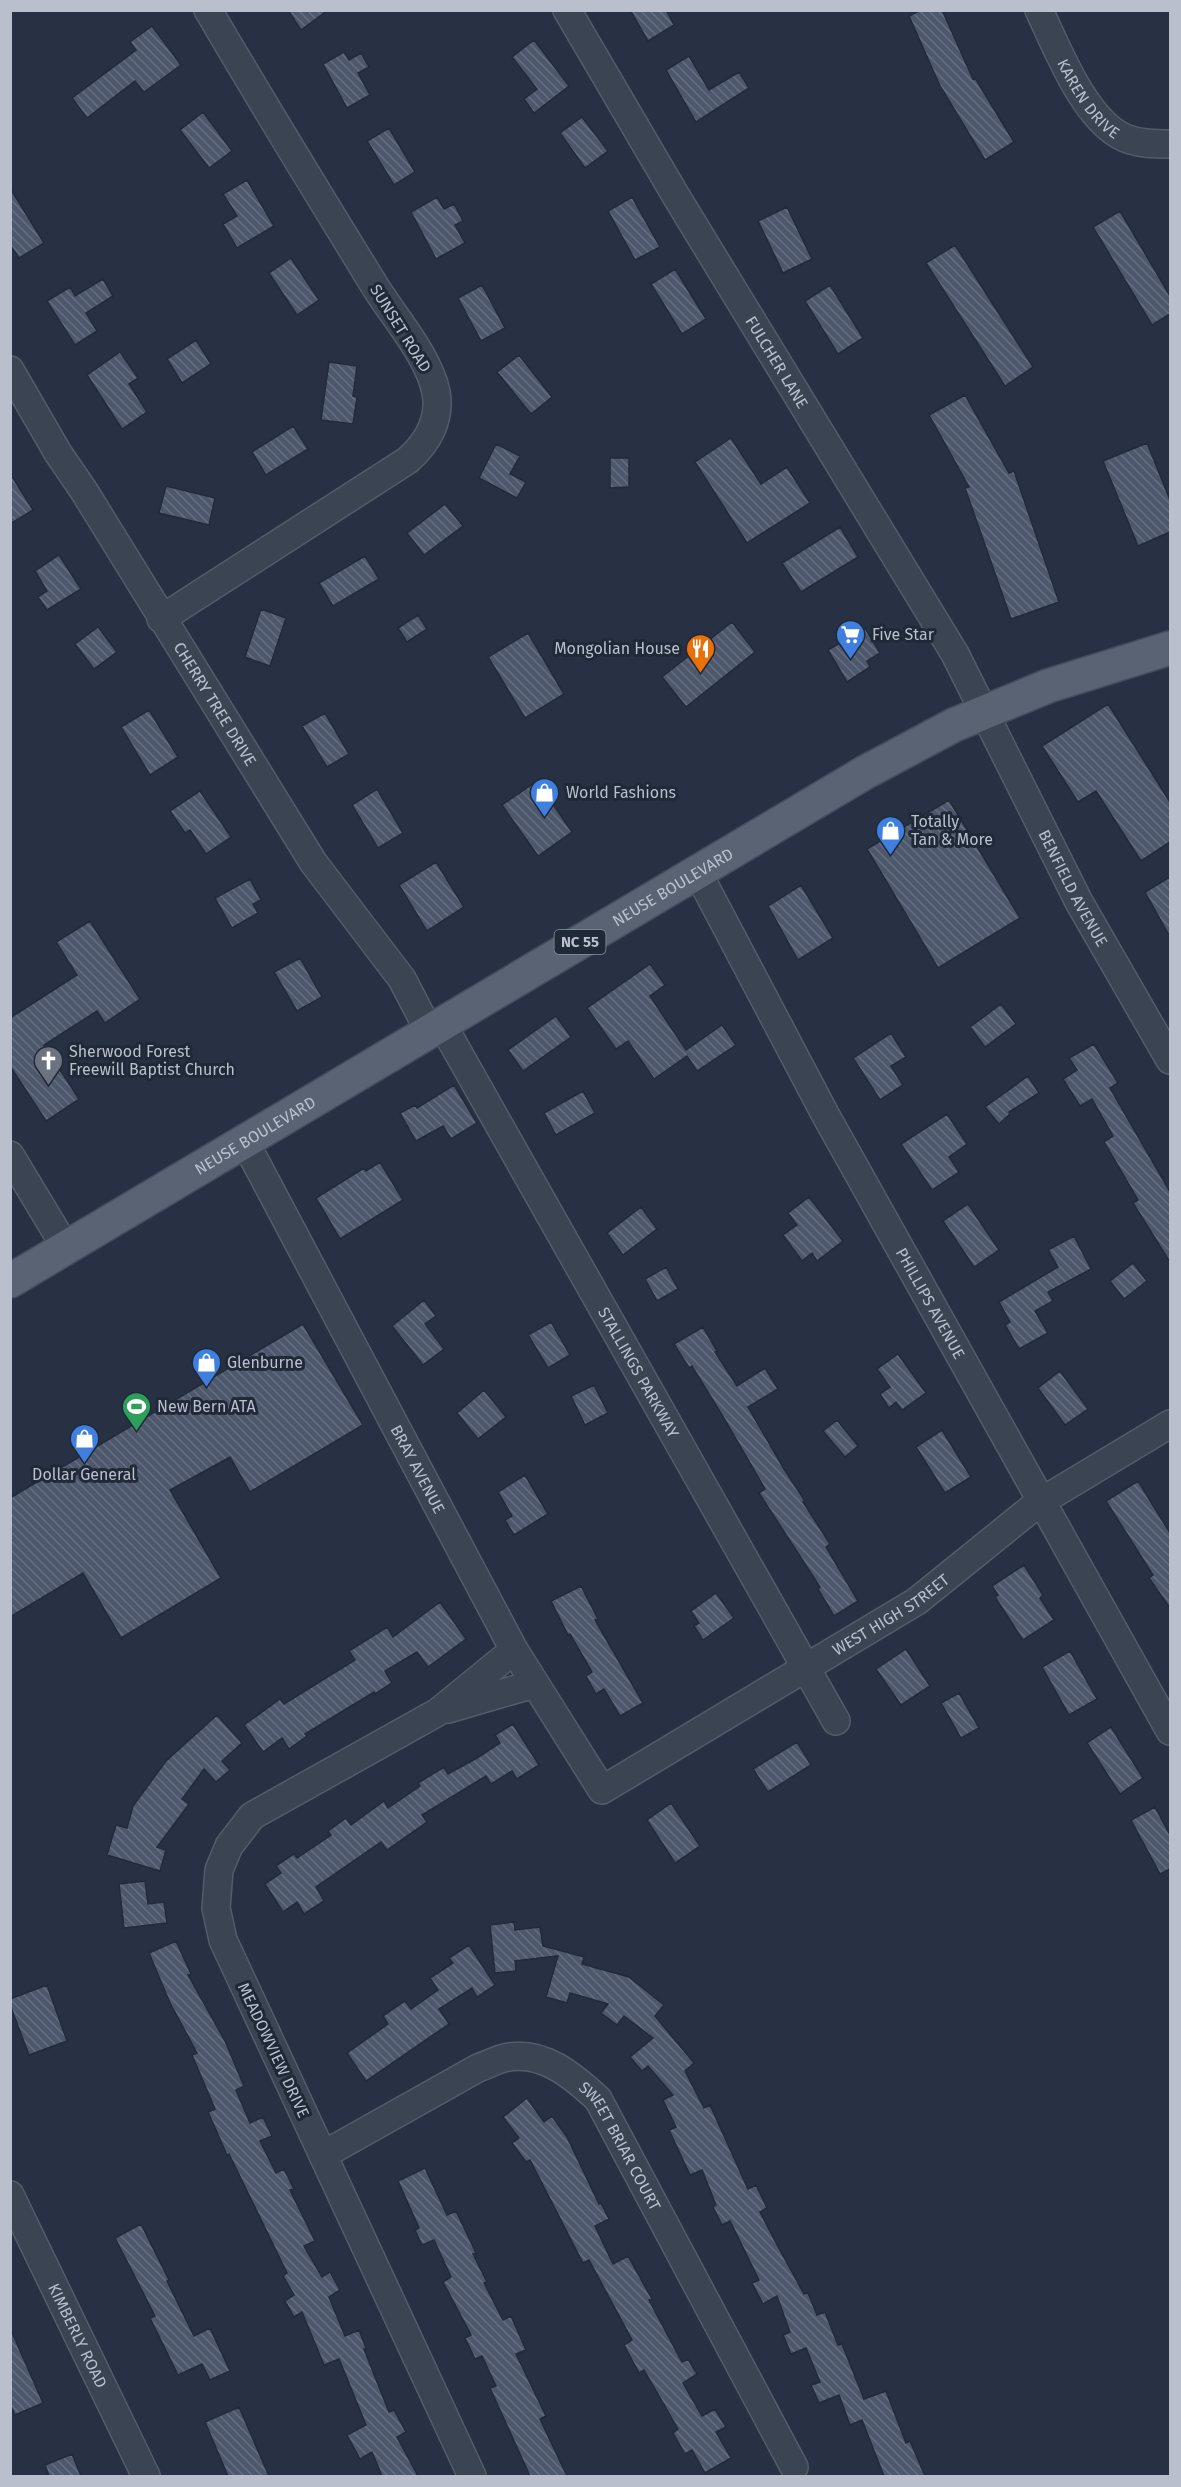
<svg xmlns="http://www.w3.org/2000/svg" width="1181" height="2487" viewBox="0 0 1181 2487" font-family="'Fira Sans',sans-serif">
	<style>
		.building { fill: url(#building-back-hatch); stroke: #222b3a; stroke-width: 1.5 }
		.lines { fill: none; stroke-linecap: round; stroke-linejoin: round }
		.minor-casing { stroke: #545c6a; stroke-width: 30 }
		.major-casing { stroke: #454d5c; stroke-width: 36 }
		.minor { stroke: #3b4453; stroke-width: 27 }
		.major { stroke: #596373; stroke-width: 33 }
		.labels { text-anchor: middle; stroke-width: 6; stroke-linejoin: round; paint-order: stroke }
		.shield { fill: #202938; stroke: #8b92a0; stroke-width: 1.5 }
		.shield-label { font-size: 15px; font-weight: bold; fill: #b9bfcd }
		.street-label { font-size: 16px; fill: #b9bfcd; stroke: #202938 }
		.poi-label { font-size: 16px; fill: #b9bfcd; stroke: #202938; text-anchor: start }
	</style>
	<defs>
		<pattern id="building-back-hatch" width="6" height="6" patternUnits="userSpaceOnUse" patternTransform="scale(1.5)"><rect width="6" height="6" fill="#4e586c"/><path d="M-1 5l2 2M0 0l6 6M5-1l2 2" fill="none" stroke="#656e80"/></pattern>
	</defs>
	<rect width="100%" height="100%" fill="#273143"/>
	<path class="building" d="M288,10H328L301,30Z
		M630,10H666L674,25L648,41Z
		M921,10H942L973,79L975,78L1014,142L985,160L940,86L909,16Z
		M152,26L181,65L144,92L135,81L87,118L72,98L136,50L130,42Z
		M534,40L569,86L534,113L524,99L537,89L512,57Z
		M344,52L349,60L361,53L369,67L358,73L370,95L347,108L323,64Z
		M689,56L709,90L739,72L749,88L696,122L666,70Z
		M203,112L232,151L209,168L180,130Z
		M582,117L608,151L585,168L560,133Z
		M389,128L415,172L394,185L367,141Z
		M247,180L274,226L237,248L223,224L237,216L223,194Z
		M10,188L44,243L19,258L10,245Z
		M437,197L444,209L454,204L463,221L455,225L465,243L436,259L411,212Z
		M632,197L660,247L635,260L608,211Z
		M787,207L812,259L783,273L758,221Z
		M1120,211L1170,296V314L1152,325L1093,227Z
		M955,245L1033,367L1005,386L926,263Z
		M291,258L319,300L297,315L269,273Z
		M675,269L706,319L682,334L651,284Z
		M103,279L113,296L86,313L97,331L75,345L47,301L70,287L75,296Z
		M482,285L505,328L481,341L458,298Z
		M830,285L863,338L838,354L805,301Z
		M196,340L211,364L182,383L167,359Z
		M120,352L138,378L129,384L147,412L122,429L87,375Z
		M519,355L552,397L531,414L497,372Z
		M329,362L357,366L353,396L357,397L353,424L321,420Z
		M965,395L1009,473L1014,471L1059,602L1011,619L965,488L969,487L929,415Z
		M293,426L308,449L266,475L252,452Z
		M731,438L761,484L787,467L810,503L747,543L695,462Z
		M1147,443L1170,500V532L1138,546L1103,461Z
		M496,444L520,456L510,474L526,482L517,498L479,478Z
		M610,458H629V487L610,488Z
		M10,473L33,510L10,524Z
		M166,486L215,498L209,525L159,513Z
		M445,504L463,526L424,555L407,533Z
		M840,527L858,557L801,592L782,563Z
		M59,555L81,589L47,610L38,597L47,591L35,571Z
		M365,556L379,579L333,606L319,583Z
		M261,609L286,618L270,666L245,657Z
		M418,615L427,629L407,642L398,628Z
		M732,622L755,652L686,707L662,677Z
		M98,627L117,652L94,669L75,644Z
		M865,628L880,653L867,661L870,667L847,682L828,650Z
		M528,633L564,694L525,718L488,657Z
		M1108,704L1170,802V842L1141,861L1096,791L1078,802L1042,746Z
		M149,710L178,757L150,775L121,727Z
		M325,713L349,754L327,767L302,726Z
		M537,781L572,832L538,856L502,805Z
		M377,789L403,833L378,848L352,805Z
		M200,791L231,837L206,854L190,830L185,833L170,811Z
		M949,800L1020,918L938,968L867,849Z
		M436,862L464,907L427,931L399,885Z
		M1170,877V937L1145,892Z
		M250,879L261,900L253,904L258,913L232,928L215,898Z
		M801,885L833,938L798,960L768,906Z
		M90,921L140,999L105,1023L97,1011L44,1045L79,1099L46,1121L10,1066V1018L77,975L56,942Z
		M300,958L322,997L297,1011L274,972Z
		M650,964L665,985L650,996L686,1050L722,1025L736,1045L697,1071L687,1056L654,1079L628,1041L616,1049L587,1008Z
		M1001,1004L1016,1024L985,1047L970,1027Z
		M556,1016L571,1037L523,1071L508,1050Z
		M891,1033L906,1057L891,1066L903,1085L880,1100L853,1058Z
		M1094,1044L1118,1083L1110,1088L1170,1192V1262L1133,1203L1138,1200L1104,1142L1113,1136L1092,1099L1080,1106L1063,1079L1077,1070L1069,1058Z
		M1028,1076L1039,1093L1009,1112L1010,1114L999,1124L985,1107Z
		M454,1085L477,1123L451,1139L443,1126L416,1141L400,1113L415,1105L417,1108Z
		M583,1091L595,1113L556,1135L544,1113Z
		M947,1114L967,1144L949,1157L959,1172L932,1190L901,1144Z
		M380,1162L403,1200L340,1239L316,1198L364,1168L366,1171Z
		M809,1197L843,1241L817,1261L812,1253L802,1261L783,1235L797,1225L788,1213Z
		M968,1204L999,1250L974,1267L943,1221Z
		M641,1207L657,1229L623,1255L607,1233Z
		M1074,1236L1091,1269L1048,1292L1053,1301L1035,1311L1048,1333L1019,1349L1005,1325L1010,1322L999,1302L1058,1267L1048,1250Z
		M1133,1263L1147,1281L1124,1299L1110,1281Z
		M666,1267L678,1289L657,1301L645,1279Z
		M424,1300L436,1316L425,1324L444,1349L423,1365L392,1326Z
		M551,1322L570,1355L548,1368L528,1335Z
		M303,1324L363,1425L250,1492L230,1457L170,1490L221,1578L121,1638L83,1573L10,1617V1498Z
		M703,1327L717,1351L715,1352L737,1386L765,1368L778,1389L748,1407L784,1469L805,1501L803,1502L830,1544L826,1547L858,1601L834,1616L818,1589L820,1587L759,1493L765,1489L722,1415L692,1366L689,1368L674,1344Z
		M898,1354L926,1393L902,1410L896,1402L889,1408L880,1394L890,1387L877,1369Z
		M1060,1371L1088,1409L1065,1425L1038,1388Z
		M594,1385L608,1413L585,1425L571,1396Z
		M484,1390L506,1417L478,1439L457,1413Z
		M837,1420L858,1446L845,1457L823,1431Z
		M942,1430L971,1477L945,1493L916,1447Z
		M525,1475L548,1514L514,1535L505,1520L512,1516L498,1492Z
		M1138,1481L1170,1533V1608L1149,1578L1153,1575L1106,1501Z
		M1024,1565L1043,1595L1040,1598L1054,1620L1023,1640L995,1597L998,1595L992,1586Z
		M581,1586L598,1619L595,1620L643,1703L620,1716L604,1689L596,1694L586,1676L592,1672L570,1634L568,1635L551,1601Z
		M716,1593L734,1618L703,1640L694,1626L699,1623L691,1611Z
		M440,1602L466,1639L428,1667L417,1652L385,1671L392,1683L375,1694L374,1692L305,1734L307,1736L289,1749L282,1738L263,1752L244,1725L280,1699L284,1704L355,1660L349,1651L387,1627L393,1637Z
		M906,1649L930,1686L901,1705L876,1669Z
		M1070,1651L1097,1699L1069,1715L1042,1667Z
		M959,1693L979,1728L961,1738L941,1703Z
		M217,1715L242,1743L222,1761L230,1770L216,1782L204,1769L182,1799L189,1804L157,1847L166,1850L160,1871L107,1855L116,1825L127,1828L133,1806L166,1761Z
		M513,1724L539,1765L517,1779L512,1771L491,1784L486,1776L422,1815L427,1822L387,1850L381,1842L316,1887L324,1901L304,1914L297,1902L283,1912L265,1884L281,1873L276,1866L294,1854L297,1858L331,1835L328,1831L346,1818L351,1825L384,1801L388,1808L420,1786L418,1783L444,1767L448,1774L477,1758L500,1743L495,1735Z
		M1111,1727L1143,1778L1120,1794L1087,1743Z
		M797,1742L811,1765L768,1792L753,1769Z
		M671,1803L700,1846L675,1863L647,1820Z
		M1155,1807L1170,1835V1869L1160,1874L1131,1820Z
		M145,1881L148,1904L164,1902L167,1923L124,1928L119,1884Z
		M514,1922L515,1930L540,1927L543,1946L584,1957L582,1964L629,1977L664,2005L655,2016L694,2063L685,2071L704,2108L710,2105L748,2189L756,2185L767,2208L760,2212L775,2241L804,2294L808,2293L817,2315L825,2312L838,2345L842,2344L864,2399L886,2391L906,2443L910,2441L925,2476H884L862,2420L850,2425L839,2395L819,2403L811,2385L820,2382L806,2348L791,2354L783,2335L790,2332L777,2296L763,2304L752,2283L759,2280L730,2221L722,2225L713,2207L716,2205L702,2170L690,2175L669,2130L676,2127L663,2100L673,2095L648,2066L642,2071L630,2057L653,2038L624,2016L617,2025L601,2013L608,2004L570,1993L567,2003L546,1997L558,1956L515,1961L516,1971L495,1973L490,1925Z
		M176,1941L191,1974L188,1975L225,2041L244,2086L236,2090L250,2123L263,2117L272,2136L260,2141L276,2173L284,2169L294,2189L290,2190L315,2241L304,2246L322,2277L330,2272L340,2290L329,2297L345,2336L359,2330L366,2348L364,2349L389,2412L394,2410L406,2432L397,2437L418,2476H382L372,2452L360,2459L347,2435L366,2425L339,2359L324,2365L302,2312L294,2317L285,2301L294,2295L283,2276L287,2273L229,2154L227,2155L208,2112L215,2109L192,2055L197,2053L170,2003L149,1953Z
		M469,1945L495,1985L477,1997L472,1988L439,2009L449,2024L366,2081L347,2053L388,2024L383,2016L405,2001L411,2009L438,1990L430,1978L453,1963L449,1958Z
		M47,1985L67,2041L29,2055L10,2005V1999Z
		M527,2098L544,2122L552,2116L567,2137L599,2204L601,2203L609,2219L595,2226L613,2264L628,2256L652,2299L649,2300L682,2362L688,2359L697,2374L683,2383L702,2416L715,2409L726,2427L716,2432L731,2458L705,2473L692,2450L685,2454L673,2433L678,2429L644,2370L639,2373L624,2345L632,2340L589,2260L583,2263L530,2160L526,2162L512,2143L519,2138L503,2117Z
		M425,2168L447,2215L456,2211L476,2253L473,2254L487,2282L484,2283L503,2320L511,2316L526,2350L516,2354L546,2416L540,2419L567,2476H530L490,2388L496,2386L482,2356L475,2359L465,2338L471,2335L443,2282L451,2277L434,2240L422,2245L415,2230L419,2228L398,2181Z
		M141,2224L169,2280L167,2281L194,2336L210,2328L230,2371L210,2380L202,2364L178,2375L150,2318L155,2316L115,2238Z
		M10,2328L43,2403L15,2415L10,2404Z
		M239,2407L269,2476H228L205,2422Z
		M72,2454L81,2476H49L45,2465Z"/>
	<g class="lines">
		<defs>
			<g id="minor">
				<path id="s1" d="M567,10L676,196L955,654L1079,902L1170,1060"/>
				<path id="s2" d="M1039,10C1057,48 1085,121 1125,138C1140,144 1155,144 1170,144"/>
				<path id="s3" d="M10,370L58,453L84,491L313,862L402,979L429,1031"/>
				<path d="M161,619L408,460C428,442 441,419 436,392C429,356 392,315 373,283C317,192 262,102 208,10"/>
				<path id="s4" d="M698,873L825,1114L1170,1731"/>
				<path id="s5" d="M442,1024L836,1721"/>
				<path id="s6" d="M245,1142L514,1650L602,1790L917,1601L1037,1504L1170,1424"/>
				<path d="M10,1155L66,1248"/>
				<path d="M448,1709L534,1684"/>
				<path id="s7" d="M323,2155L478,2068C487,2065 496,2060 504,2058C542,2049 573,2076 598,2099L794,2467"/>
				<path id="s8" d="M10,2195L146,2476"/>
				<path d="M472,2476L223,1940L216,1908L219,1870L229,1846L252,1816L438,1712L514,1650"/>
			</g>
			<g id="major">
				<path id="s9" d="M10,1281L864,773L954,725L1048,686L1170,648"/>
			</g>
		</defs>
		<use href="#minor" class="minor-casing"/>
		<use href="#major" class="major-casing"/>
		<use href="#minor" class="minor"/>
		<use href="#major" class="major"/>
	</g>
	<defs>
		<symbol id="supermarket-pin" viewBox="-11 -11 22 30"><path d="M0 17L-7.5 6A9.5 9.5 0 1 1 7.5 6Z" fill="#3f7fe0" stroke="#202938"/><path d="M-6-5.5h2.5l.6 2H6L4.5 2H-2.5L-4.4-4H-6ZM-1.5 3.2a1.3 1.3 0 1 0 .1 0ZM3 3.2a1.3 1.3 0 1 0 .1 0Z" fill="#fff"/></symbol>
		<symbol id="restaurant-pin" viewBox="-11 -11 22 30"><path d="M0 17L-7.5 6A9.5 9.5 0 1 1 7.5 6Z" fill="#e8710a" stroke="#202938"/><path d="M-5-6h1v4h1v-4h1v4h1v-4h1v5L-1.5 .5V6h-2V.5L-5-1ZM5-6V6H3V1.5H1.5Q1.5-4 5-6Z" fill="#fff"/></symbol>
		<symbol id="shop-pin" viewBox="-11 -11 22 30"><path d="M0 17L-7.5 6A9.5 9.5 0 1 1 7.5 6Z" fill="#3f7fe0" stroke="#202938"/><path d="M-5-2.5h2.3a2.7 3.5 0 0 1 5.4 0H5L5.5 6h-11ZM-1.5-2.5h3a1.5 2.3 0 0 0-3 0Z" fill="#fff"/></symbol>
		<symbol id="church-pin" viewBox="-11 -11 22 30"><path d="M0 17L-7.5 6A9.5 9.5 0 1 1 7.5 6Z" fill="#6b7280" stroke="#202938"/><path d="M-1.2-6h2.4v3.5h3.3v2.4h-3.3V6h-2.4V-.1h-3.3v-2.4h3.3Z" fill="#fff"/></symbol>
		<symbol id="stadium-pin" viewBox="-11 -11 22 30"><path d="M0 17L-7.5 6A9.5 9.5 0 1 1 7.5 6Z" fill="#2e9e5b" stroke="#202938"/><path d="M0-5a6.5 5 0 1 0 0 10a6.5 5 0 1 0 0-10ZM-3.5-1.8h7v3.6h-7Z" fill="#fff"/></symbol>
	</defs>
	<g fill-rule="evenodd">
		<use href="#supermarket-pin" x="834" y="618" width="33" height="45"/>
		<use href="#restaurant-pin" x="684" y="632" width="33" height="45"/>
		<use href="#shop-pin" x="528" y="776" width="33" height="45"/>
		<use href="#shop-pin" x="874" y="814" width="33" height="45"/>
		<use href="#church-pin" x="32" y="1044" width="33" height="45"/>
		<use href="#shop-pin" x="190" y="1346" width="33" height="45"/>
		<use href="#stadium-pin" x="120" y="1390" width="33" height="45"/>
		<use href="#shop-pin" x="68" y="1422" width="33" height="45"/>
	</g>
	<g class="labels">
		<rect class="shield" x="554.5" y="930" width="51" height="24" rx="4.5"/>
		<g class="shield-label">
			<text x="580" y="947">NC 55</text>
		</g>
		<g class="street-label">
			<text dy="6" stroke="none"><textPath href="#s2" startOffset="102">KAREN DRIVE</textPath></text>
			<text transform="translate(401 328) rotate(58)" y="6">SUNSET ROAD</text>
			<text dy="6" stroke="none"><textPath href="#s1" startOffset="410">FULCHER LANE</textPath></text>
			<text dy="6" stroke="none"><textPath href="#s3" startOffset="392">CHERRY TREE DRIVE</textPath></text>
			<text dy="6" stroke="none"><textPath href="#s9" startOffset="771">NEUSE BOULEVARD</textPath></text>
			<text dy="6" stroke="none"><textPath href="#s1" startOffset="1014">BENFIELD AVENUE</textPath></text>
			<text dy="6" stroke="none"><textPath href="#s9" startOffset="285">NEUSE BOULEVARD</textPath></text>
			<text dy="6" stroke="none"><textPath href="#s4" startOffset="489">PHILLIPS AVENUE</textPath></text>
			<text dy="6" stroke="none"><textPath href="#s5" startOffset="400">STALLINGS PARKWAY</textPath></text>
			<text dy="6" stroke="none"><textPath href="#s6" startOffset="370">BRAY AVENUE</textPath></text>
			<text dy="6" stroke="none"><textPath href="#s6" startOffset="1078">WEST HIGH STREET</textPath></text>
			<text transform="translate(274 2050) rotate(65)" y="6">MEADOWVIEW DRIVE</text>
			<text dy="6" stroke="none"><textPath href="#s7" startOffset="364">SWEET BRIAR COURT</textPath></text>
			<text dy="6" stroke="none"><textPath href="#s8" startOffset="156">KIMBERLY ROAD</textPath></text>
		</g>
		<g class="poi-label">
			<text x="872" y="640">Five Star</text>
			<text x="680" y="654" text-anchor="end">Mongolian House</text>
			<text x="566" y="798">World Fashions</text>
			<text x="911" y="827">Totally<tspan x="911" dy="18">Tan &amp; More</tspan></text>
			<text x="69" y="1057">Sherwood Forest<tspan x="69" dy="18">Freewill Baptist Church</tspan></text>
			<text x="227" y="1368">Glenburne</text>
			<text x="157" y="1412">New Bern ATA</text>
			<text x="84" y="1480" text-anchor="middle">Dollar General</text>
		</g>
	</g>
	<rect width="1181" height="2487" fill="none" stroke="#b9bfcd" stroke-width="24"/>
</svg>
